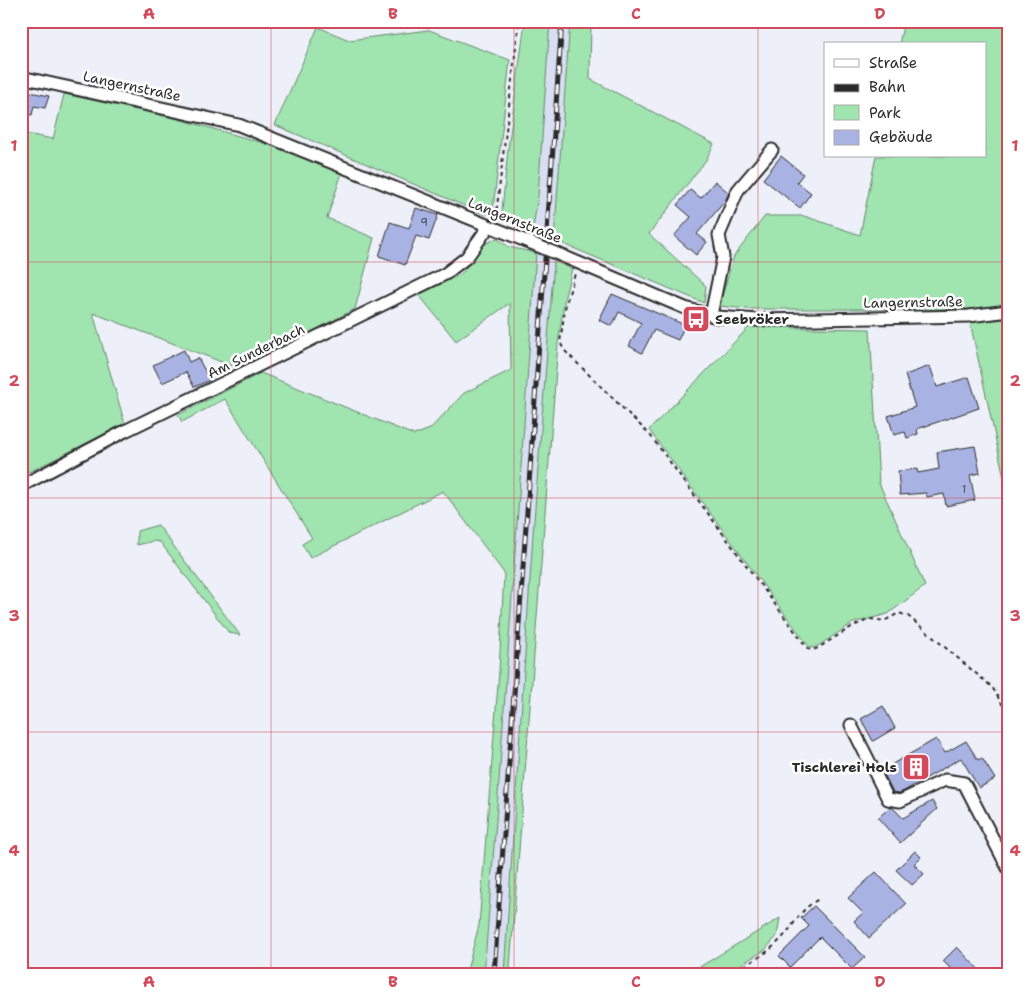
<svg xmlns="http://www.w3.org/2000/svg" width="1029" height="995" viewBox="0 0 1029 995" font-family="'Shantell Sans',sans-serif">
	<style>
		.built { fill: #d9def2 }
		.green { fill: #a0e4af; stroke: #66886d }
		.building { fill: #a8b3e3; stroke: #2b2b2b }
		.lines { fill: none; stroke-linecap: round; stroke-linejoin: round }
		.minor-casing { stroke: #2b2b2b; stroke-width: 15 }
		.path { stroke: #2b2b2b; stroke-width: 2; stroke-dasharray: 4 4; stroke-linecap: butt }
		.minor { stroke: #fff; stroke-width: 11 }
		.rail-casing { stroke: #2b2b2b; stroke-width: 5 }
		.rail { stroke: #fff; stroke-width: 3; stroke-dasharray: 9; stroke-linecap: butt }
		.minor-bridge-casing { stroke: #2b2b2b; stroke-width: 15; stroke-linecap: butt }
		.minor-bridge { stroke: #fff; stroke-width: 11 }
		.grid { fill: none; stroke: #d1495b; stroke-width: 1; stroke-opacity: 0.55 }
		.labels { text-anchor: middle; stroke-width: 5; stroke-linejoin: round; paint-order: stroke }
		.number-label { font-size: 11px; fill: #4a4d59 }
		.street-label { font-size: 14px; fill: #2b2b2b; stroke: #fff }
		.poi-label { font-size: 14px; font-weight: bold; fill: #2b2b2b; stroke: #fff; text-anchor: start }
		.neatline { fill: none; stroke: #d1495b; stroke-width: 2 }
		.grid-label { font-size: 16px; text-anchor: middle; font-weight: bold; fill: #d1495b }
	</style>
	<rect width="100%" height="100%" fill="#eef0f9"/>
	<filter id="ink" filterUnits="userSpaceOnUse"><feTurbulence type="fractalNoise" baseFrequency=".02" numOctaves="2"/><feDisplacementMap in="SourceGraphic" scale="10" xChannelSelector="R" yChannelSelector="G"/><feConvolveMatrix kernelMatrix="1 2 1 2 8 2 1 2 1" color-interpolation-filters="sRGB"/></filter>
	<g filter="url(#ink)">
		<path class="built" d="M550,21H570L554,244L532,235L538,196Z
			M536,253L554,261L533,534L504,974H484L498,795Z"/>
		<path class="green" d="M525,21H550L538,196L532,235L515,227L513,222L502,211L508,149Z
			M570,21H591L590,79L714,144L706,160L649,234L706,286L704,303L554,240Z
			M904,21H1008V304L972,309H747L719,306L734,256L765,216H804L860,235L876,156H985V44H899Z
			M318,27L349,40L429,30L510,60L493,210L486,215L275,125Z
			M64,94L178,119L285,149L343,170L327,218L374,238L355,309L240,369L93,313L125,424L29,472L21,465V133L53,139Z
			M496,238L509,247L536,253L498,795L484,974H466L479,925L499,671L504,573L443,491L310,558L302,544L312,538L225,399L182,422L178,415L261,373L414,435L430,429L464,393L511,370L510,303L456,341L419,295L461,274L484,245Z
			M554,261L572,269L565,296L558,344L510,967L514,974H504L533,534Z
			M1008,319V496L970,322Z
			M749,327L870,329L879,483L925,586L888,614L853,623L818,646L813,648L809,647L649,430Z
			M158,525L240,635L229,633L160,542L154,541L137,545V531Z
			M780,918L777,936L765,950L725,974H688Z"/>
		<path class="building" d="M21,90L49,96L45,108L34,106L32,115L21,113Z
			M781,156L803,174L797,182L811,193L800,208L763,179Z
			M715,181L729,193L725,201L697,234L707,242L696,255L674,236L691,217L677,205L690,190L701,198Z
			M416,208L438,215L429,240L416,236L405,265L379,256L390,222L409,228Z
			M612,294L685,325L678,340L654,330L642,353L629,346L641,323L619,312L612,326L599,320Z
			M184,350L189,362L198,358L210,380L194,387L186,372L162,383L153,365Z
			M930,366L937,387L969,377L979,408L917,429L918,434L907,438L905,432L894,435L888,416L915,407L905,375Z
			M975,446L980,473L970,475L975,500L946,506L944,494L927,497L926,493L900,495L898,471L917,469L918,473L939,469L937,452Z
			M883,706L895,728L873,741L861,719Z
			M936,739L945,753L966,741L978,760L982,758L995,779L979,788L961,758L904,791L899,793L893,792L882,770Z
			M932,801L937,809L900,843L878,818L890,807L893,808L903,818Z
			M915,851L921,857L914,864L924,874L912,885L896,870Z
			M876,872L906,904L869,938L854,921L863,913L848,898Z
			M814,906L865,957L852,969L820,937L790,967L779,956L809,926L801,918Z
			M957,947L983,974H956L943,961Z"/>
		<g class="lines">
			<defs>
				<path id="minor" d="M21,77L239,125L531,243
					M560,255L685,308L717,317L758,320L872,318L969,316L1008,311
					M711,315L723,257L719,235L738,190L772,150
					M21,486L125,431L445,274L467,257L489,226
					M851,725L888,799L900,801L945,780L964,783L1008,868"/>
			</defs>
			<use href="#minor" class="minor-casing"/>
			<path class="path" d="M493,217L497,207L519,21
				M575,274L566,303L560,342L564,350L650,435L808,649L813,650L818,648L853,626L871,619L884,621L899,613L908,616L992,687L1008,714
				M730,974C747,964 766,955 779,941C795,926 798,910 819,899"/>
			<use href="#minor" class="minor"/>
			<defs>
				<path id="rail" d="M494,974L562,21"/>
			</defs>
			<use href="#rail" class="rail-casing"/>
			<use href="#rail" class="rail"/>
			<defs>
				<path id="minor-bridge" d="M531,243L560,255"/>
			</defs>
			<use href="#minor-bridge" class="minor-bridge-casing"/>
			<use href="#minor-bridge" class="minor-bridge"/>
		</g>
	</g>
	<path class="grid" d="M271,21V974M514,21V974M758,21V974M21,262H1008M21,498H1008M21,732H1008"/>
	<defs>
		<symbol id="bus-square" viewBox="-11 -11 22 22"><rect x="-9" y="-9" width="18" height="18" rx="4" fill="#d1495b" stroke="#fff"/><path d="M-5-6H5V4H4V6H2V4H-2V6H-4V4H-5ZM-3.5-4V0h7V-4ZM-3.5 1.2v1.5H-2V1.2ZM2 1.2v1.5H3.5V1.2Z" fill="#fff"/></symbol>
		<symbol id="building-square" viewBox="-11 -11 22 22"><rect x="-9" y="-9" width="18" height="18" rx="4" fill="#d1495b" stroke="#fff"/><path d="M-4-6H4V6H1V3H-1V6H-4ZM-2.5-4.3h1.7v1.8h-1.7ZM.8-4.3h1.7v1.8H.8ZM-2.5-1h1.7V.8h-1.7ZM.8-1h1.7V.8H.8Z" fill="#fff"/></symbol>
	</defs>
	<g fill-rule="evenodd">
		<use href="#bus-square" x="680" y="303" width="32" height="32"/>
		<use href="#building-square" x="900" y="751" width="32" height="32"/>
	</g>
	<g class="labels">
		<g class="number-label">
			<text x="424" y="226">9</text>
			<text x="964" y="493">1</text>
		</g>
		<g class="street-label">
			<text transform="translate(132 86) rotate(12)" y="5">Langernstraße</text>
			<text transform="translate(515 220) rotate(22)" y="5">Langernstraße</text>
			<text transform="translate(913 302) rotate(-1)" y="5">Langernstraße</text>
			<text transform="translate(256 351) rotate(-26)" y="5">Am Sunderbach</text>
		</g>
		<g class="poi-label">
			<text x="715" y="324">Seebröker</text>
			<text x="897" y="772" text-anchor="end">Tischlerei Hols</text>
		</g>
	</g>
	<rect width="1029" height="995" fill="none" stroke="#fff" stroke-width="55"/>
	<rect x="824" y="42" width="162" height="115" fill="#ffffff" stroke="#aaaaaa"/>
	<rect x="834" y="59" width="25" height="8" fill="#ffffff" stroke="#aaaaaa"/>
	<text x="869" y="68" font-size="15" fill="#2b2b2b">Straße</text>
	<rect x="834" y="84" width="25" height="8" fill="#2b2b2b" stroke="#aaaaaa"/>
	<text x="869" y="92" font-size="15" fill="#2b2b2b">Bahn</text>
	<rect x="834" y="105" width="25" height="15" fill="#a0e4af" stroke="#aaaaaa"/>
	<text x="869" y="118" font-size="15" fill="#2b2b2b">Park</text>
	<rect x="834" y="130" width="25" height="15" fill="#a8b3e3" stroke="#aaaaaa"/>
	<text x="869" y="142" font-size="15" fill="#2b2b2b">Gebäude</text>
	<rect x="28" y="28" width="974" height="940" class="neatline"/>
	<g class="grid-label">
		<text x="149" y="19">A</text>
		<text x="393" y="19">B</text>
		<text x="636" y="19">C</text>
		<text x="880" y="19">D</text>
		<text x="14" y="151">1</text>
		<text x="1015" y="151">1</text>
		<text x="14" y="386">2</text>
		<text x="1015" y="386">2</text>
		<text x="14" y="621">3</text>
		<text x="1015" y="621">3</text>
		<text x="14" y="856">4</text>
		<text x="1015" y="856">4</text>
		<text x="149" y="987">A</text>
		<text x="393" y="987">B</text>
		<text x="636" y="987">C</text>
		<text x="880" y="987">D</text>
	</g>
</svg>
